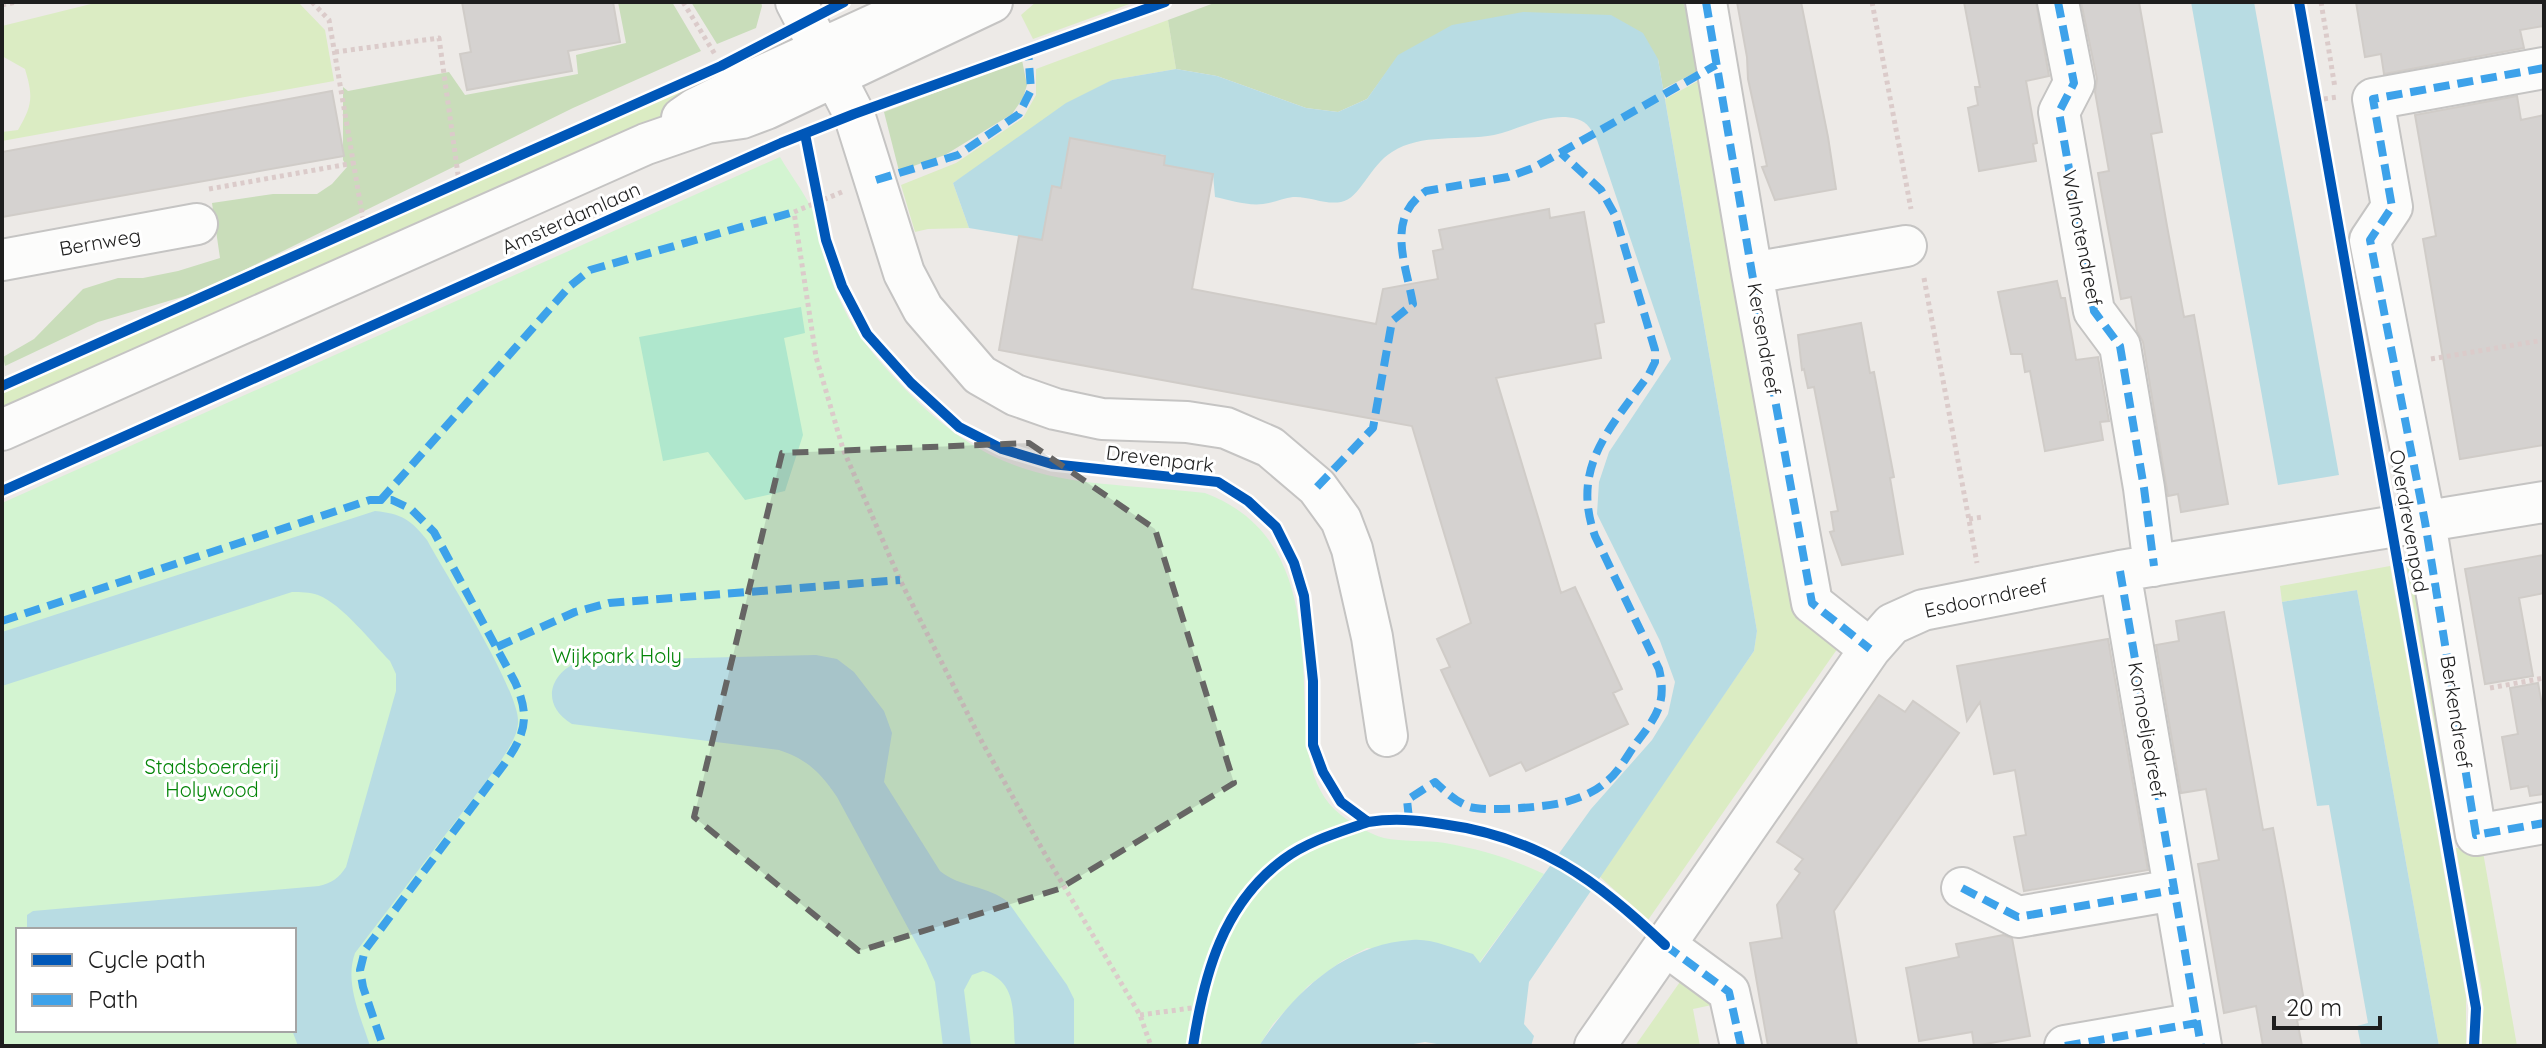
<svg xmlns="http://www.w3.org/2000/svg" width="2546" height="1048" viewBox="0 0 2546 1048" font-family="Quicksand,sans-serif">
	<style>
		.grass { fill: #dbecc3 }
		.forest { fill: #c9ddba }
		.park { fill: #d3f4d1; fill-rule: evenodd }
		.pitch { fill: #afe7cd }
		.water { fill: #b8dce3 }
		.building { fill: #d5d2d0; stroke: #d0ccc8; stroke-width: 2 }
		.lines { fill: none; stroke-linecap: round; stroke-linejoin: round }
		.minor-casing { stroke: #c5c4c3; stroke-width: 44 }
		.path { stroke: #dbcbca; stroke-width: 5; stroke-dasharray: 4 4; stroke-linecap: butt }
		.minor { stroke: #fcfcfb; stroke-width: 40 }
		.quiet { stroke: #3da2ea; stroke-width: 8; stroke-dasharray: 16 8; stroke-linecap: butt }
		.cycleway-casing { stroke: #fff; stroke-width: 15 }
		.cycleway { stroke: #0057b8; stroke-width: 10 }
		.marked { fill: #666564; fill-opacity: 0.2; stroke: #666564; stroke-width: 6; stroke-dasharray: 16 10; stroke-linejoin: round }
		.labels { text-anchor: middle; stroke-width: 6; stroke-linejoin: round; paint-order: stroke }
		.street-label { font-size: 20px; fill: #1e1e1e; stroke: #fff }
		.park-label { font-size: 20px; fill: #048508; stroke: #fff }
	</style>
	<rect width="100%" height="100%" fill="#edeae7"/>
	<path class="grass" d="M99,2H298L325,30L334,81L2,141V132L18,130C33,105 33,96 25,69L2,56V26Z
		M1036,2H1135L1033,39L1021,15Z
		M1168,20L1176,69L1112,80L953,183L969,228L928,229L915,232L901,185L956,163L1023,118L1036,95V69Z
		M736,65L741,75L664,116L2,412V393Z
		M1709,75L1840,645L1648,920L1599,876L1754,651L1757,631L1665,99Z
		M2415,561L2464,837L2455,839L2406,563Z
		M2390,566L2466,997V1046H2439L2357,590L2282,602L2280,586Z
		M2466,847L2468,855L2483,852L2517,1046H2482V991L2456,848Z
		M1682,979L1713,1000L1712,1005L1693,1009L1700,1046H1635Z"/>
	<path class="forest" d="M618,2H672L701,51L573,108L202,291L98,322L5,366L3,357L34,339L83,289L118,278H143L178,271L220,258L212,203L273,194H317L332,184L347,167L343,160V87L348,91L449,72L465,95L578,74L576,55L626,43Z
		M691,2H761L762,6L756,28L717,44Z
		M1217,2H1683L1706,67L1663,89L1658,59L1399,55L1367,99L1338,112L1306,108L1217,76L1176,69L1168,20Z
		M1022,60L1027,85L1023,98L1012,114L945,155L899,171L884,112Z"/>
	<path class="park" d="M780,157C790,174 803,191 812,209C817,221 819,237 822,250C827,270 834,289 843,307C857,337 882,365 905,389C1003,491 1076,479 1205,493C1300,529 1302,621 1305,709C1307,747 1308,789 1341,815C1351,823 1372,835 1384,838C1402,842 1426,840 1445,843C1479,849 1513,859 1544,874L1479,963L1367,948L1342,961L1308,986L1273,1024L1259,1046H2V503ZM18,930H294V1030H18Z"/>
	<path class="pitch" d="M801,307L805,333L784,338L803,435L785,491L745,500L708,452L663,461L639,337Z"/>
	<path class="water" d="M2191,2H2254L2339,475L2278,485Z
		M1523,12L1611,15L1643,33L1658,59L1757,631L1754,651L1529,982L1524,1024L1534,1036L1531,1046H1449L1425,1042L1402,1046H1259C1294,992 1345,944 1412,940C1431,938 1455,949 1473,954L1480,963L1591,809L1652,740L1668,714L1675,682L1660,641L1597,514L1599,482L1609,452L1671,359L1597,140C1592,131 1588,122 1577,119C1549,111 1521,129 1494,135C1461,141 1421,133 1392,152C1370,165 1360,199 1341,202C1325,205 1309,196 1293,197C1283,198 1273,203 1263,204C1247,206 1230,200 1215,197L1213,174L1164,165L1165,155L1144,152L1142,161L1070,138L1061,188L1052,187L1048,207L1057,209L1051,242L969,228L953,183L1066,103L1112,80L1176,69L1217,76L1306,108L1338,112L1367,99L1398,55L1452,25Z
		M375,511C402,514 410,519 427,540C445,573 521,693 518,723C517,739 505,753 497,767L355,953C344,983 361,1017 370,1046H298L292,1030H294V930H27V915L33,911L319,886C332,883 339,878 346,867L396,691V674L390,661C372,643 342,604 318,595C309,592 301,592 292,592L2,686V632Z
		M2357,590L2439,1046H2361L2357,1026L2368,1023L2329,805L2317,806L2282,602Z
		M816,655L837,659L854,672L884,711L892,733L884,782L940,871C961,888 987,885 1008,902L1067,985L1074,999V1046H1015C1012,1015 1019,982 983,971L972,975L964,990L971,1046H943L935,982L926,961L837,797C821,773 807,759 779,750L572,724C540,705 549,673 580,661Z"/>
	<path class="building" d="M462,2H613L620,42L568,51L572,71L467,90L460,54L471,52Z
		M1737,2H1801L1828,137L1836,189L1775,200L1762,167L1767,166L1748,79L1747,57Z
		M1964,2H2036L2049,76L2026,81L2037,143L2033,144L2036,161L1979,171L1968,108L1978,105L1975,87H1980Z
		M2081,2H2139L2162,132L2151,134L2167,226L2184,317L2194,315L2228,504L2181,512L2178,494L2168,496L2143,342L2137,331L2131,297L2121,299L2101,190L2098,173L2109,171L2095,92L2097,79Z
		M2356,2H2544V26L2520,30L2524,48L2384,74L2381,54L2365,57Z
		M332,91L344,156L2,217V152Z
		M2517,96L2521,120L2544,115V445L2460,459L2423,239L2436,236L2415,115Z
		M1070,138L1165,156L1164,165L1213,174L1192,289L1376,324L1383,289L1438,279L1433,251L1443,249L1439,230L1549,209L1550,218L1584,212L1604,322L1595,324L1601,358L1496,378L1561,593L1575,587L1622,689L1613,693L1628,724L1526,771L1521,762L1490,776L1441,670L1450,667L1437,639L1471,623L1412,426L999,350L1019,236L1042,240L1052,186L1061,188Z
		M2057,281L2061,298H2065L2076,360L2098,357L2109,421L2100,422L2103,440L2045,451L2030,371L2025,372L2022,354H2011L1998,292Z
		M1861,323L1870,373L1874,372L1894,477L1890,478L1903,554L1842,565L1830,532L1834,531L1831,512L1838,511L1814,387L1808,388L1804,369L1802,370L1798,335Z
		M2544,555V593L2519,598L2533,676L2485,684L2465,569Z
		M2224,612L2263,830L2273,828L2285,892L2307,1018L2297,1020L2302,1046H2263L2256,1006L2224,1013L2198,864L2219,860L2206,789L2181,793L2156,645L2179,641L2176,621Z
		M2108,639L2148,870L2024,891L2014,837L2026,835L2015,770L1994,774L1980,702L1967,721L1957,666Z
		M2538,683L2544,715V794L2530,796L2528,786L2511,789L2502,737L2518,734L2510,688Z
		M1879,695L1905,712L1913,701L1959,733L1834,911L1857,1046H1768L1750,943L1782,938L1777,905L1800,873L1795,869L1803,859L1777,842Z
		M2003,935L2012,938L2030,1036L1974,1046L1972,1032L1919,1041L1906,968L1959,957L1956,944Z"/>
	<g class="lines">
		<defs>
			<path id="minor" d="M796,2L854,114L904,273L923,309L980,375L1015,395L1055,409L1102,419L1187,422L1226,428L1270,447L1317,487L1341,520L1352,549L1372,637L1387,736
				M1706,2L1752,273L1812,603L1870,649
				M2058,2L2074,83L2059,112L2094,311L2120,346L2144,488L2154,566
				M2544,68L2373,99L2392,207L2370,240L2425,522L2476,835L2544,823
				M682,118L695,109L753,80L924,2
				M2,260L197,224
				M1752,273L1906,246
				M2,430L646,144L707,123L742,118L766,109L992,2
				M2120,571L2201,1046
				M1962,888L2018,917L2174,890
				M1665,945L1729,992L1741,1046
				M1595,1046L1870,649L1892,624L1923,610L2120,571L2544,502
				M2065,1046L2197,1023"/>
		</defs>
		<use href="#minor" class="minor-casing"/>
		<path class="path" d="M312,2L329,20L364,225
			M683,2L716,56
			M1872,2L1911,209
			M2321,2L2335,88
			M2,5L16,2
			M335,52L439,38L459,182
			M2316,100L2338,97
			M209,189L354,163
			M842,192L794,212L816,357L843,449L900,580L982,742L1042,849L1140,1015L1151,1046
			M1924,278L1977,563
			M2431,359L2544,340
			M1969,519L1983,517
			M2490,688L2544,678
			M1140,1015L1199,1007"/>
		<use href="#minor" class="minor"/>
		<path class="quiet" d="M1706,2L1752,273L1812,603L1870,649
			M2058,2L2074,83L2059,112L2094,311L2120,346L2144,488L2154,566
			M2544,68L2373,99L2392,207L2370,240L2425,522L2476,835L2544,823
			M876,180L958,155L1019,114L1031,90L1028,50
			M1317,487L1373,428L1392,321L1413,304C1406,264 1385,218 1426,191L1508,177L1533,168L1716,65
			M380,501L570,286L590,270L794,212
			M2120,571L2201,1046
			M2,621L370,500H392L411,509L434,532L515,682C530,716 526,733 505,763L365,950L360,970L363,987L383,1046
			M497,647L575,612L609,603L900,580
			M1409,819L1407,800L1435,782C1446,792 1456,802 1470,807C1488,812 1551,807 1569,801C1582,797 1597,791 1607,781C1619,772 1628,754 1637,742C1657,716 1667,702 1659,669L1595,536C1570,466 1611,428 1649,374L1655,362V350L1615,215L1601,190L1561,153
			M1962,888L2018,917L2174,890
			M1665,945L1729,992L1741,1046
			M2065,1046L2197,1023"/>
		<defs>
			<path id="cycleway" d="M2299,2L2476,1008L2474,1046
				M805,134L826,240L842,286L867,334L911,383L959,427L1002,449L1052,464L1218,482L1248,501L1276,527L1294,563L1304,596L1313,681V745L1323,772L1341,802L1368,822C1394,818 1416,820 1442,824C1539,837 1595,879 1665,945
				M2,386L721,66L844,2
				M2,491L781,143L854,114L1165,2
				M1193,1046C1204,974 1223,904 1284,859C1308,841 1340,832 1368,822"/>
		</defs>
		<use href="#cycleway" class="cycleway-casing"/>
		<use href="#cycleway" class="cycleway"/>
	</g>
	<path class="marked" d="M1029,443L1155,529L1234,783L1059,889L859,951L694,817L782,453Z"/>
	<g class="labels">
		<g class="street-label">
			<text transform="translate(571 218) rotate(-24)" y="7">Amsterdamlaan</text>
			<text transform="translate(2082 238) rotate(79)" y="7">Walnotendreef</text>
			<text transform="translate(100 242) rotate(-10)" y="7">Bernweg</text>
			<text transform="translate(1764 339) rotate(80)" y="7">Kersendreef</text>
			<text transform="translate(1160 459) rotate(7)" y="7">Drevenpark</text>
			<text transform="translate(2409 521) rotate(80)" y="7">Overdrevenpad</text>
			<text transform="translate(1986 598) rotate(-12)" y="7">Esdoorndreef</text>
			<text transform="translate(2456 712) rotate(81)" y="7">Berkendreef</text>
			<text transform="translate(2147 730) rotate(80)" y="7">Kornoeljedreef</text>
		</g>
		<g class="park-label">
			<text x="617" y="663">Wijkpark Holy</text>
			<text x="212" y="774">Stadsboerderij<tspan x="212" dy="23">Holywood</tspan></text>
		</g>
	</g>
	<rect width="2546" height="1048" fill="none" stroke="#1e1e1e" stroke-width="8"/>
	<rect x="16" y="928" width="280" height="104" fill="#ffffff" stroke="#a5a5a5" stroke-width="2"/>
	<rect x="32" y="954" width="40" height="12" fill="#0057b8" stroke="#a5a5a5" stroke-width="2"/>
	<text x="88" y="968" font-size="24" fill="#1e1e1e">Cycle path</text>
	<rect x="32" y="994" width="40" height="12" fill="#3da2ea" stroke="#a5a5a5" stroke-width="2"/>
	<text x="88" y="1008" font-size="24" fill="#1e1e1e">Path</text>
	<path d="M2274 1016v12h106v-12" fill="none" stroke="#1e1e1e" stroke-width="4"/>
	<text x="2286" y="1016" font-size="24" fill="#1e1e1e" stroke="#ffffff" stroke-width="6" paint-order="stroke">20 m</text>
</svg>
